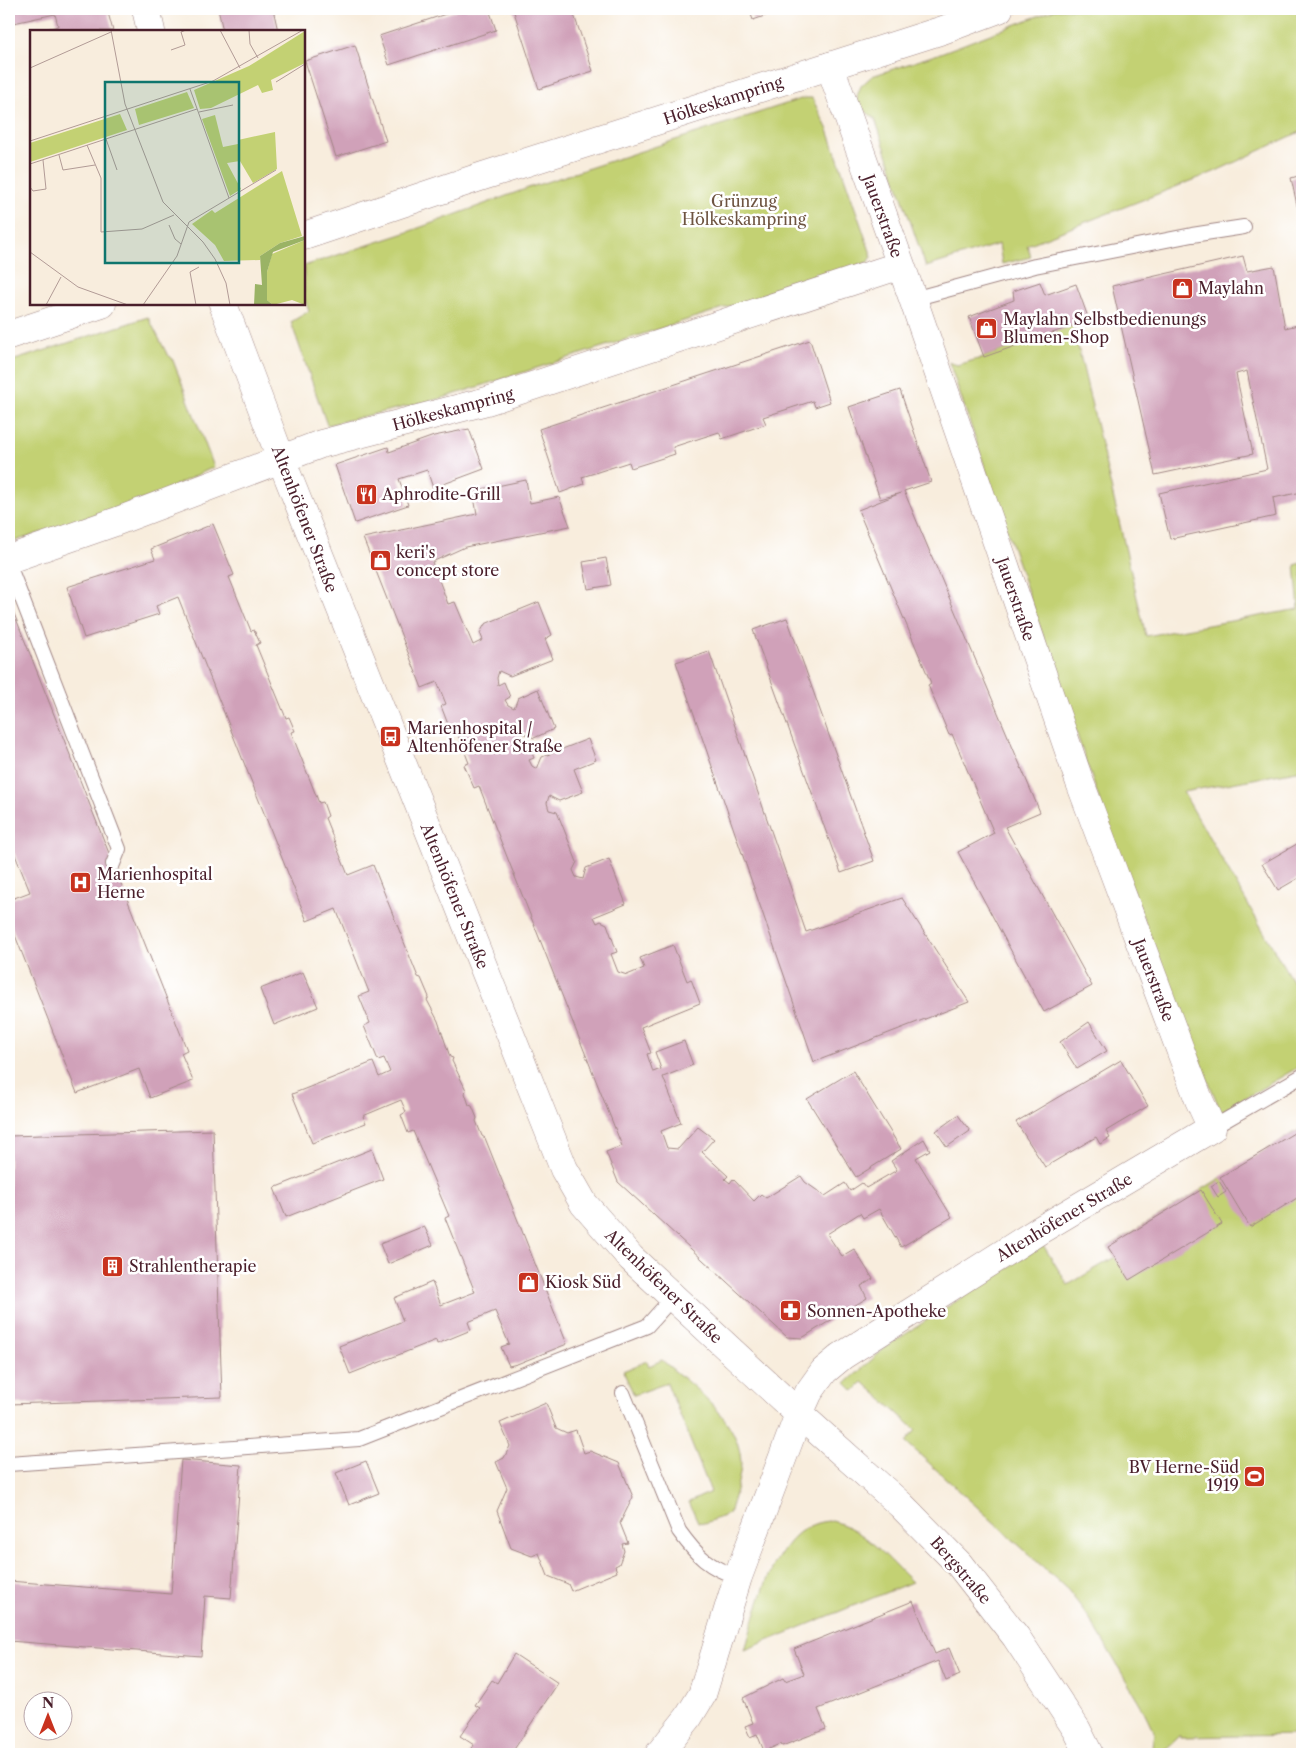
<svg xmlns="http://www.w3.org/2000/svg" width="1311" height="1763" viewBox="0 0 1311 1763" font-family="'Libre Caslon Text',serif">
	<style>
		.green { fill: #c3d173; stroke: #86784f }
		.building { fill: #d0a1b9 }
		.lines { fill: none; stroke-linecap: round; stroke-linejoin: round }
		.service-casing { stroke: #a18684; stroke-width: 16 }
		.minor-casing { stroke: #a18684; stroke-width: 29 }
		.tertiary-casing { stroke: #a18684; stroke-width: 29 }
		.service { stroke: #fff; stroke-width: 14 }
		.minor { stroke: #fff; stroke-width: 28 }
		.tertiary { stroke: #fff; stroke-width: 28 }
		.labels { text-anchor: middle; stroke-width: 5; stroke-linejoin: round; paint-order: stroke }
		.street-label { font-size: 16px; fill: #4a1f2b; stroke: #fff }
		.park-label { font-size: 16px; fill: #6e5441; stroke: #fff }
		.poi-label { font-size: 16px; fill: #4a1f2b; stroke: #fff; text-anchor: start }
		.inset-road { fill: none; stroke: #b29b96; stroke-width: 1 }
		.view { fill: #0f766e; fill-opacity: 0.15; stroke: #0f766e; stroke-width: 2.5 }
		.inset-edge { fill: none; stroke: #4a1f2b; stroke-width: 2.5 }
	</style>
	<rect width="100%" height="100%" fill="#fff"/>
	<filter id="ink" filterUnits="userSpaceOnUse"><feTurbulence type="fractalNoise" baseFrequency=".02" numOctaves="2"/><feDisplacementMap in="SourceGraphic" scale="10" xChannelSelector="R" yChannelSelector="G"/><feConvolveMatrix kernelMatrix="1 2 1 2 8 2 1 2 1" color-interpolation-filters="sRGB"/></filter>
	<filter id="wash" filterUnits="userSpaceOnUse"><feTurbulence type="fractalNoise" baseFrequency=".0096" numOctaves="4" result="noise"/><feDisplacementMap in="SourceGraphic" scale="20" xChannelSelector="R" yChannelSelector="G"/><feGaussianBlur stdDeviation="1.12" result="paint"/><feColorMatrix in="noise" values="0 0 0 0 0 0 0 0 0 0 0 0 0 0 0 0 0 1.4 0 .05"/><feComposite in="paint" operator="in"/></filter>
	<g filter="url(#wash)">
		<rect width="100%" height="100%" fill="#f8eddd"/>
		<path class="green" d="M1056,9H1302V131L1214,172L1027,245L1031,257L1002,264L999,244L926,267L875,119L858,105L857,96L861,86L872,76L938,54Z
			M804,98H812L828,130L872,257L868,262L443,398L327,425L291,322L309,311L304,297V266L405,233L531,187Z
			M148,317L167,354L172,358L214,467L151,497L9,543V362Z
			M1073,325L1146,636L1299,609L1295,565L1302,563V770L1183,792L1302,998V1065L1221,1112L1166,977L1109,828L949,362L957,365L978,359Z
			M1302,1128V1735L1181,1737V1735L1167,1748L1156,1751L1152,1746L1154,1732L1143,1709L1090,1619L1068,1590L906,1442L916,1430L863,1382L854,1391L846,1383L887,1346L1043,1245L1068,1285L1115,1257L1108,1247Z
			M662,1360C692,1387 739,1417 741,1462C741,1479 733,1498 729,1514L705,1523L698,1522L689,1502L711,1492L667,1383L634,1395L623,1371L647,1361L649,1366Z
			M832,1521C865,1529 889,1560 912,1582L745,1650C758,1607 775,1521 832,1521Z"/>
		<g id="blocks">
			<path class="building" d="M9,9H107L113,31H38L58,26L55,14L9,24Z
				M218,9H273L278,31H223Z
				M461,9H489L496,30L389,65L379,36Z
				M513,9H572L593,71L539,89Z
				M749,9H785L753,20Z
				M355,45L386,141L336,157L305,61Z
				M1302,175V223H1301L1291,178Z
				M1243,256L1247,271L1274,266L1285,328L1302,324V492L1273,498L1276,516L1170,539L1159,493L1267,469L1247,371L1236,374L1253,454L1155,475L1112,286Z
				M1040,282L1045,295L1076,284L1089,320L984,357L969,317L1014,300L1013,291Z
				M810,340L830,402L815,407L813,401L763,417L766,424L722,439L719,432L673,447L675,454L647,463L631,468L629,462L582,477L584,484L560,493L539,429Z
				M900,390L931,482L904,491L1040,812L1005,827L1092,986L1044,1012L958,852L994,833L952,734L949,735L928,685L931,683L858,510L901,493L880,499L849,407Z
				M469,429L484,469L433,488L427,470L399,479L408,505L355,523L335,465L388,447L389,452L434,436Z
				M526,480L530,503L559,497L570,526L465,547L432,562L448,604L455,602L473,645L483,640L480,633L485,624L539,602L552,635L545,639L553,659L510,676L499,671L497,678L498,685L504,682L510,697L505,700L508,705L514,708L518,698L538,689L554,729L534,738L524,733L520,739L523,745L528,743L534,758L529,760L532,766L537,769L542,757L588,739L596,760L574,769L583,792L559,801L549,796L547,803L549,810L557,812L577,862L573,870L576,877L583,879L586,868L609,859L626,904L594,917L597,923L601,921L607,924L617,952L611,954L618,972L627,975L644,968L640,958L673,945L687,981L691,979L700,1003L641,1027L651,1053L647,1054L653,1072L661,1069L655,1052L684,1041L693,1065L663,1077L681,1123L661,1131L667,1148L678,1149L698,1127L714,1139L702,1152L728,1176L725,1179L730,1183L733,1179L754,1201L761,1194L766,1198L801,1176L805,1182L825,1196L845,1183L850,1191L862,1183L866,1188L897,1170L891,1161L924,1139L930,1150L916,1158L952,1217L901,1247L879,1209L863,1218L860,1213L827,1234L842,1256L854,1249L873,1279L861,1286L867,1298L802,1338L787,1337L618,1182L606,1152L622,1146L486,804L479,786L474,788L464,765L469,763L461,742L454,725L449,727L441,706L446,704L437,682L422,688L363,538L477,514L473,491Z
				M213,524L234,575L229,577L251,631L254,630L260,643L256,645L286,718L289,717L295,731L291,732L319,803L323,802L328,816L325,818L348,875L373,865L418,977L421,978L429,997L427,1000L438,1021L450,1057L453,1058L452,1061L466,1090L465,1093L469,1105L472,1106L477,1118L476,1121L482,1136L485,1138L567,1344L517,1364L509,1366L501,1347L509,1344L495,1311L468,1322L471,1330L437,1344L436,1340L350,1374L339,1346L403,1321L394,1298L432,1282L441,1305L475,1292L445,1218L449,1216L413,1131L408,1133L401,1115L406,1112L401,1100L363,1116L366,1123L312,1143L292,1094L373,1062L379,1077L390,1072L384,1058L378,1060L364,1026L370,1023L359,996L369,992L336,909L307,921L178,597L156,606L159,614L84,638L67,587L155,559L151,549Z
				M606,558L611,585L588,589L583,562Z
				M9,601L187,1050L181,1053L193,1081L150,1098L139,1069L77,1093L9,920V900L30,892L9,840Z
				M787,618L874,861L841,873L753,630Z
				M709,651L806,932L902,898L969,1002L814,1062L676,662Z
				M1302,841V876L1278,890L1262,864Z
				M303,972L318,1007L274,1025L260,989Z
				M1089,1022L1107,1051L1077,1069L1060,1042Z
				M1121,1060L1148,1106L1106,1131L1110,1138L1100,1144L1096,1137L1045,1167L1016,1122Z
				M853,1071L901,1149L856,1177L807,1099Z
				M958,1115L970,1131L947,1147L936,1131Z
				M213,1130L222,1397L9,1404V1136Z
				M1299,1130L1302,1135V1195L1250,1227L1220,1177Z
				M372,1149L383,1179L286,1217L274,1188Z
				M1219,1181L1226,1192L1218,1197L1211,1186Z
				M1201,1190L1222,1224L1129,1280L1108,1247Z
				M424,1226L433,1245L388,1264L380,1244Z
				M546,1403L556,1428L567,1433L576,1430L584,1453L590,1451L619,1463L633,1497L620,1523L628,1543L622,1544L624,1551L619,1564L615,1566L617,1572L571,1591L568,1584L548,1576L539,1553L532,1556L511,1548L497,1511L507,1488L496,1462L504,1458L510,1446L500,1423Z
				M181,1460L241,1465L231,1598L205,1596L201,1656L9,1641V1581L171,1594Z
				M366,1461L379,1493L349,1505L336,1473Z
				M913,1601L935,1654L949,1648L960,1675L946,1681L938,1661L818,1709L826,1729L782,1746L781,1744L764,1751L757,1734L750,1737L745,1726L753,1723L743,1698L783,1678L785,1681L804,1674L794,1649Z
				M514,1654L558,1683L511,1754H468L474,1745L460,1736L480,1708L475,1705L492,1680L497,1683Z"/>
		</g>
	</g>
	<g filter="url(#ink)">
		<use href="#blocks" fill-opacity="0" stroke="#a18684" stroke-width="1"/>
		<g class="lines">
			<defs>
				<path id="service" d="M913,299L1035,266L1192,235L1244,227
					M9,565L119,849L113,864
					M1212,1128L1302,1076
					M623,1393L679,1531C697,1556 709,1568 738,1577
					M9,1464L359,1439L647,1326L673,1297"/>
				<path id="minor" d="M146,9L151,31
					M9,559L115,522L321,444L487,401L901,265
					M659,1754L688,1718L702,1695L738,1577L799,1414L809,1392L824,1371L842,1356L1040,1230L1212,1128L1199,1100L1079,780L913,299L830,66"/>
				<path id="tertiary" d="M304,236L483,176L943,30L999,9
					M223,304L281,459L564,1169L584,1204L631,1258L799,1414L901,1505L959,1564L1016,1637L1077,1730L1089,1754
					M9,335L102,304"/>
			</defs>
			<use href="#service" class="service-casing"/>
			<use href="#minor" class="minor-casing"/>
			<use href="#tertiary" class="tertiary-casing"/>
			<use href="#service" class="service"/>
			<use href="#minor" class="minor"/>
			<use href="#tertiary" class="tertiary"/>
		</g>
	</g>
	<defs>
		<symbol id="shop-square" viewBox="-11 -11 22 22"><rect x="-9" y="-9" width="18" height="18" rx="4" fill="#c8321e" stroke="#fff"/><path d="M-5-2.5h2.3a2.7 3.5 0 0 1 5.4 0H5L5.5 6h-11ZM-1.5-2.5h3a1.5 2.3 0 0 0-3 0Z" fill="#fff"/></symbol>
		<symbol id="restaurant-square" viewBox="-11 -11 22 22"><rect x="-9" y="-9" width="18" height="18" rx="4" fill="#c8321e" stroke="#fff"/><path d="M-5-6h1v4h1v-4h1v4h1v-4h1v5L-1.5 .5V6h-2V.5L-5-1ZM5-6V6H3V1.5H1.5Q1.5-4 5-6Z" fill="#fff"/></symbol>
		<symbol id="bus-square" viewBox="-11 -11 22 22"><rect x="-9" y="-9" width="18" height="18" rx="4" fill="#c8321e" stroke="#fff"/><path d="M-5-6H5V4H4V6H2V4H-2V6H-4V4H-5ZM-3.5-4V0h7V-4ZM-3.5 1.2v1.5H-2V1.2ZM2 1.2v1.5H3.5V1.2Z" fill="#fff"/></symbol>
		<symbol id="hospital-square" viewBox="-11 -11 22 22"><rect x="-9" y="-9" width="18" height="18" rx="4" fill="#c8321e" stroke="#fff"/><path d="M-5-5h3v3.5h4V-5h3V5h-3V1.5h-4V5h-3Z" fill="#fff"/></symbol>
		<symbol id="building-square" viewBox="-11 -11 22 22"><rect x="-9" y="-9" width="18" height="18" rx="4" fill="#c8321e" stroke="#fff"/><path d="M-4-6H4V6H1V3H-1V6H-4ZM-2.5-4.3h1.7v1.8h-1.7ZM.8-4.3h1.7v1.8H.8ZM-2.5-1h1.7V.8h-1.7ZM.8-1h1.7V.8H.8Z" fill="#fff"/></symbol>
		<symbol id="pharmacy-square" viewBox="-11 -11 22 22"><rect x="-9" y="-9" width="18" height="18" rx="4" fill="#c8321e" stroke="#fff"/><path d="M-2-6h4v4h4v4h-4v4h-4v-4h-4v-4h4Z" fill="#fff"/></symbol>
		<symbol id="stadium-square" viewBox="-11 -11 22 22"><rect x="-9" y="-9" width="18" height="18" rx="4" fill="#c8321e" stroke="#fff"/><path d="M0-5a6.5 5 0 1 0 0 10a6.5 5 0 1 0 0-10ZM-3.5-1.8h7v3.6h-7Z" fill="#fff"/></symbol>
	</defs>
	<g fill-rule="evenodd">
		<use href="#shop-square" x="1170" y="276" width="25" height="25"/>
		<use href="#shop-square" x="974" y="316" width="25" height="25"/>
		<use href="#restaurant-square" x="354" y="482" width="25" height="25"/>
		<use href="#shop-square" x="368" y="548" width="25" height="25"/>
		<use href="#bus-square" x="378" y="724" width="25" height="25"/>
		<use href="#hospital-square" x="68" y="870" width="25" height="25"/>
		<use href="#building-square" x="100" y="1254" width="25" height="25"/>
		<use href="#shop-square" x="516" y="1270" width="25" height="25"/>
		<use href="#pharmacy-square" x="778" y="1298" width="25" height="25"/>
		<use href="#stadium-square" x="1242" y="1464" width="25" height="25"/>
	</g>
	<g class="labels">
		<g class="street-label">
			<text transform="translate(723 100) rotate(-18)" y="6">Hölkeskampring</text>
			<text transform="translate(883 216) rotate(70)" y="6">Jauerstraße</text>
			<text transform="translate(453 409) rotate(-15)" y="6">Hölkeskampring</text>
			<text transform="translate(305 519) rotate(69)" y="6">Altenhöfener Straße</text>
			<text transform="translate(1016 599) rotate(71)" y="6">Jauerstraße</text>
			<text transform="translate(455 896) rotate(68)" y="6">Altenhöfener Straße</text>
			<text transform="translate(1154 980) rotate(69)" y="6">Jauerstraße</text>
			<text transform="translate(1064 1217) rotate(-31)" y="6">Altenhöfener Straße</text>
			<text transform="translate(664 1286) rotate(44)" y="6">Altenhöfener Straße</text>
			<text transform="translate(961 1570) rotate(49)" y="6">Bergstraße</text>
		</g>
		<g class="park-label">
			<text x="744" y="207">Grünzug<tspan x="744" dy="18">Hölkeskampring</tspan></text>
		</g>
		<g class="poi-label">
			<text x="1198" y="294">Maylahn</text>
			<text x="1003" y="325">Maylahn Selbstbedienungs<tspan x="1003" dy="18">Blumen-Shop</tspan></text>
			<text x="382" y="500">Aphrodite-Grill</text>
			<text x="396" y="558">keri's<tspan x="396" dy="18">concept store</tspan></text>
			<text x="407" y="734">Marienhospital /<tspan x="407" dy="18">Altenhöfener Straße</tspan></text>
			<text x="97" y="880">Marienhospital<tspan x="97" dy="18">Herne</tspan></text>
			<text x="129" y="1272">Strahlentherapie</text>
			<text x="545" y="1288">Kiosk Süd</text>
			<text x="807" y="1317">Sonnen-Apotheke</text>
			<text x="1239" y="1473" text-anchor="end">BV Herne-Süd<tspan x="1239" dy="18">1919</tspan></text>
		</g>
	</g>
	<g transform="translate(30 30)">
		<rect width="275" height="275" fill="#f8eddd"/>
		<path d="M275,1V33L241,50L243,60L232,63L228,55L181,78L170,79L164,60L219,36ZM157,62L164,78L109,95L105,79ZM90,84L97,100L0,132V113ZM185,85L193,117L208,114V110L245,102L247,139L223,153L210,131L197,133L211,159L200,166L172,89ZM252,141L272,206L250,213L230,226V230L194,231L185,215L162,194L182,180L185,183ZM275,210V275L262,270L243,275L237,270V242L242,224Z" fill="#c3d173"/>
		<path d="M275,206V210L243,222L237,242V270L243,275H224L225,254L232,255L230,226L250,213Z" fill="#9ab365"/>
		<path class="inset-road" d="M81,0L95,74L133,172L173,212L185,229L196,253L200,275M190,0L210,38M219,0L220,14L228,28M141,20L155,15L151,2L156,0M0,38L81,2M246,52L275,34M160,59L199,168M169,82L203,75M76,109L87,140M0,111L183,51L273,0M57,115L71,148V202L112,199L144,185M29,125L33,140L65,135M0,134L167,79M0,157L3,161L16,159L13,130M139,195L145,209L151,214M0,222L48,257L98,275M16,275L31,247M113,275L147,226L159,192L246,140M166,275L160,242L169,237"/>
		<path class="view" d="M75,52H209V233H75Z"/>
		<rect width="275" height="275" class="inset-edge"/>
	</g>
	<rect width="1311" height="1763" fill="none" stroke="#fff" stroke-width="30"/>
	<g transform="translate(48 1716)"><circle r="24" fill="#ffffff" stroke="#b7a5aa"/>
	<path d="M0-4L9 19L0 12L-9 19Z" fill="#c8321e"/>
	<text y="-8" font-size="14" font-weight="bold" text-anchor="middle" fill="#4a1f2b">N</text>
	</g>
</svg>
